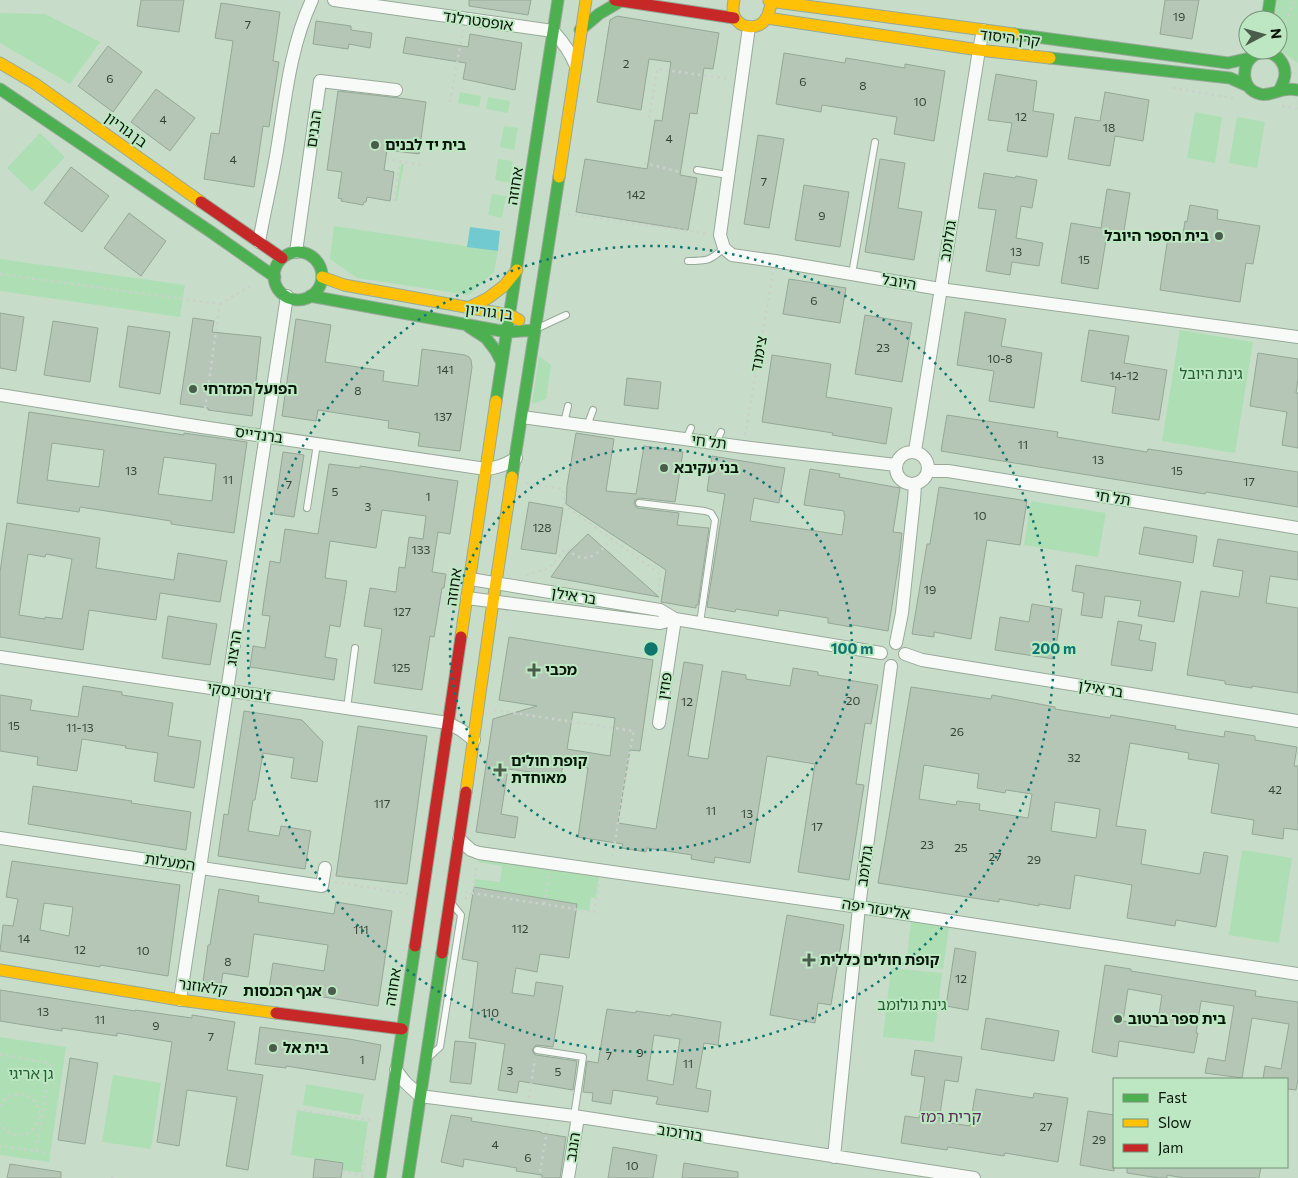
<svg xmlns="http://www.w3.org/2000/svg" width="1298" height="1178" viewBox="0 0 1298 1178" font-family="Commissioner,'Noto Sans Hebrew',sans-serif">
	<style>
		.green { fill: #aedfb4 }
		.water { fill: #71cad0 }
		.building { fill: #b5c6b6; stroke: #95a797; fill-rule: evenodd }
		.lines { fill: none; stroke-linecap: round; stroke-linejoin: round }
		.lane-casing { stroke: #98a999; stroke-width: 8 }
		.street-casing { stroke: #98a999; stroke-width: 14 }
		.fast-casing { stroke: #98a999; stroke-width: 13 }
		.slow-casing { stroke: #98a999; stroke-width: 13 }
		.jam-casing { stroke: #98a999; stroke-width: 13 }
		.path { stroke: #cad1cb; stroke-width: 2.5; stroke-dasharray: 2.5 4; stroke-linecap: butt }
		.lane { stroke: #f7faf7; stroke-width: 6 }
		.street { stroke: #f7faf7; stroke-width: 12 }
		.fast { stroke: #4caf50; stroke-width: 11 }
		.slow { stroke: #ffc107; stroke-width: 11 }
		.jam { stroke: #c62828; stroke-width: 11 }
		.ring { fill: none; stroke: #0f766e; stroke-width: 2.5; stroke-dasharray: 2.5 5 }
		.poi-dot { fill: #4a5c4c; stroke: #bde7c2; stroke-width: 2 }
		.labels { text-anchor: middle; stroke-width: 4; stroke-linejoin: round; paint-order: stroke }
		.number-label { font-size: 12px; fill: #344335 }
		.street-label { font-size: 15px; fill: #071609; stroke: #bde7c2 }
		.poi-label { font-size: 15px; font-weight: bold; fill: #071609; stroke: #bde7c2; text-anchor: start }
		.park-label { font-size: 15px; fill: #225e2f; stroke: #bde7c2 }
		.neighbourhood-label { font-size: 16px; fill: #5f2e5e; stroke: #bde7c2 }
		.centre { fill: #0f766e; stroke: #bde7c2; stroke-width: 2.5 }
		.ring-label { font-size: 15px; text-anchor: middle; font-weight: bold; fill: #0f766e; stroke: #bde7c2; stroke-width: 4; stroke-linejoin: round; paint-order: stroke }
	</style>
	<rect width="100%" height="100%" fill="#c7ddc9"/>
	<path class="green" d="M1276,0H1298V63L1279,50L1278,20H1273Z
		M0,13L45,14L100,42L70,84L0,43Z
		M460,92L481,96L479,107L458,103Z
		M488,97L510,101L508,113L486,109Z
		M1195,112L1222,117L1215,163L1187,158Z
		M1237,117L1265,122L1257,168L1229,163Z
		M504,126L518,128L514,150L500,147Z
		M40,133L65,157L32,192L7,168Z
		M498,159L513,161L509,183L495,180Z
		M401,164H404L397,201H395Z
		M492,194L506,196L502,218L488,215Z
		M334,226L498,251L494,272L469,295L357,278L330,259Z
		M0,259L185,285L180,317L0,291Z
		M1180,330L1253,342L1235,453L1162,441Z
		M539,356L551,365L546,399L532,404Z
		M1031,501L1106,513L1098,557L1024,545Z
		M1242,850L1292,858L1279,943L1229,935Z
		M479,853L600,870L596,898L591,897L589,911L577,909V904L474,887L475,879L500,882L502,866L478,862Z
		M911,922L949,927L943,969L906,964Z
		M891,968L942,973L934,1042L883,1037Z
		M0,1037L66,1047L49,1162L0,1155Z
		M113,1075L161,1083L151,1149L102,1142Z
		M306,1084L364,1094L360,1115L303,1105Z
		M297,1110L368,1122L361,1173L342,1170L343,1163L291,1155Z"/>
	<path class="water" d="M470,227L500,231L498,251L467,247Z"/>
	<path class="building" d="M141,0H184L179,32L137,26Z
		M469,0H531L528,15L469,6Z
		M1165,0H1199L1192,39L1160,34Z
		M221,3L280,12L273,61L279,62L269,127L263,126L254,187L204,179L211,133L219,134L233,41L215,38Z
		M617,16L719,33L713,69L704,68L697,114L690,113L680,175L697,178L688,230L576,212L585,159L647,169L655,120L662,121L671,62L649,59L641,110L597,102L610,20Z
		M316,21L351,26V30L372,33L370,48L349,44L348,49L313,44Z
		M470,34L522,43L515,90L463,79L466,63L403,53L406,37L468,47Z
		M108,46L142,72L113,112L78,86Z
		M784,53L845,63L846,58L905,68V64L945,71L934,141L894,134L897,117L822,105L821,112L776,104Z
		M996,74L1037,81L1033,111L1054,114L1047,157L1007,151L1012,123L988,120Z
		M156,89L195,118L170,151L131,122Z
		M338,91L399,98L426,102L419,154L387,150L384,170L394,172L390,201L367,197L366,202H364L363,205L341,201L342,199L338,198L342,172L327,170Z
		M1105,92L1149,100L1143,141L1115,136L1110,166L1068,159L1075,117L1100,121Z
		M758,135L784,139L769,228L744,224Z
		M880,159L905,163L898,208L922,212L914,260L865,252Z
		M71,167L109,196L82,232L44,203Z
		M984,173L1015,178L1016,176L1037,180L1032,208L1021,206L1016,238L1043,243L1039,266L1012,262L1010,275L986,271L996,210L978,208Z
		M804,185L849,192L840,247L795,240Z
		M1107,189L1130,193L1123,237L1107,234L1098,289L1061,283L1071,223L1101,228Z
		M1190,205L1218,210L1217,219L1260,226L1253,264L1246,263L1240,302L1160,290L1168,237L1182,240L1185,221L1187,222Z
		M129,213L166,241L141,276L104,248Z
		M789,279L846,288L840,323L783,314Z
		M965,312L1006,319L1001,346L1042,353L1034,408L989,401L994,371L957,365Z
		M0,313L24,317L16,371L0,368Z
		M865,315L912,323L902,382L855,374Z
		M193,318L214,321L212,332L261,337L252,416L208,410V408L180,404Z
		M296,319L331,325L325,362L384,371L383,381L418,386L422,349L465,355L469,357L471,360L472,367L460,451L418,446L420,433L388,428L389,421L318,410L316,421L282,416Z
		M53,321L98,328L90,382L44,375Z
		M128,326L170,332L160,394L119,387Z
		M1089,330L1129,336L1124,363L1167,370L1159,420L1112,413L1116,387L1081,381Z
		M1258,353L1298,359V379L1296,393H1298V448L1282,445L1287,412L1250,406Z
		M772,355L831,364L826,397L892,408L886,444L832,435L833,433L762,422Z
		M627,378L661,382L658,409L624,405Z
		M29,412L184,435V433L247,442L234,533L171,524V521L80,507L79,512L17,503ZM52,443L104,450L99,487L47,480ZM164,457L216,464L212,501L158,494Z
		M947,415L1058,432L1057,437L1147,452L1148,449L1298,472V507L1206,492L1205,494L941,451Z
		M576,433L614,439L606,491L636,494L644,446L683,452L675,502L639,498L635,500L634,503L636,507L638,508L679,513L677,525L709,528L698,605H696V608L661,602L666,570L566,504L567,486Z
		M283,452L304,455L294,517L274,514Z
		M712,456L785,468L779,503L754,498L750,521L842,535L845,515H844V511L804,505L810,469L840,474L839,477L900,488L893,532L902,533L899,561L888,631L853,625L852,627L828,623V618L779,610L778,616L736,609L735,612L707,607L725,494L707,491Z
		M329,464L360,468V466L458,481L450,534L438,532L432,572L446,574L444,588H442L434,637L430,636L422,690L374,683L382,629L364,626L370,588L396,592L399,567L405,568L409,537L423,539L426,516L382,510L376,548L330,541L325,578L347,581L340,627L330,625L325,657L337,659L334,680L250,667L253,646L265,648L270,616L262,615L270,561L280,563L285,529L318,534Z
		M939,487L1027,501L1020,545L987,540L971,639L934,632V637L912,634L927,544H930Z
		M529,502L563,508L556,554L521,549Z
		M7,523L100,538L96,568L174,580L178,553L227,561L220,602L160,593L156,620L89,610L83,650L0,637V572ZM28,554L45,557L46,554L72,559L62,619L45,617V619L19,615Z
		M1144,527L1197,536L1193,563L1139,554Z
		M588,534L659,597L551,577L568,553Z
		M1218,539L1298,552V580L1270,576L1266,603L1298,608V693L1252,686V688L1225,684V681L1187,675L1201,591L1239,597L1243,571L1213,566Z
		M1076,565L1181,582L1174,622L1138,616L1141,601L1105,596L1102,618L1081,615L1084,593L1072,591Z
		M1032,604L1062,609L1054,659L995,650L1000,617L1029,622Z
		M168,616L217,624L210,665L162,658Z
		M1118,621L1142,625L1139,640L1156,643L1152,671L1111,665Z
		M509,637L653,660L640,751L630,750L618,823L656,829L684,662L703,665L688,756L708,759L722,671L746,675V679L790,686L793,668L818,672V675L878,685L871,724L865,723L856,784L864,785L849,880L798,872L815,764L767,756L750,863L715,857L714,863L691,859L692,855L647,848L646,852L622,848L623,844L578,837L588,768L563,764L561,776L508,769L501,814L518,817L515,838L476,832L493,719L537,706L499,700ZM573,712L615,718L610,756L567,749Z
		M83,686L122,692V695L173,703L168,736L201,741L194,788L154,781L158,753L125,748L126,746L82,739L77,771L37,765L38,757L0,751V695L32,700L30,710L78,717Z
		M911,687L991,699L992,695L1055,707V709L1110,718L1111,715L1176,726L1175,729L1224,737L1225,731L1255,736V740L1297,747L1294,766H1298V830L1284,828L1283,839L1252,834L1254,820L1211,813L1219,764L1188,759L1189,753L1130,743L1116,826L1146,830L1141,864L1200,874L1204,852L1228,856L1216,927L1176,920L1175,926L1127,918L1132,885L1075,875L1070,909L1039,904V906L999,899V902L878,883ZM924,765L979,774L977,788L1005,793L1006,790L1032,794L1028,818L979,810L980,804L957,801L956,805L919,799ZM1055,802L1100,809L1096,838L1051,831Z
		M244,711L302,720L323,742L317,782L291,778L294,758L263,753L255,800H253L248,831L279,836L281,826L311,831L305,869L218,856L224,814L228,815Z
		M358,726L427,736L407,884L336,876Z
		M33,786L132,801L131,803L191,812L186,850L28,824Z
		M12,861L180,885L168,976L100,965V967L0,951L3,925L13,926L18,899L6,897ZM44,903L73,907L69,936L40,930Z
		M474,887L577,904L569,958L540,954L537,972L516,968L512,993L534,996L536,982L563,986L553,1047L536,1045L532,1050L534,1054L536,1055L577,1061L573,1090L519,1081L517,1093L498,1090L505,1044L469,1038L478,962L462,959Z
		M219,889L259,896L258,902L334,914L336,902L392,911L378,1006L269,988L273,963L324,971L328,945L254,934L248,977L223,973L221,985L203,982L208,945H210Z
		M787,915L844,925L831,1005L818,1003L815,1023L770,1015Z
		M955,948L976,952L968,1010L946,1006Z
		M1105,965L1131,969V971L1256,991L1255,996L1298,1002V1080L1296,1090L1287,1089V1079H1263L1265,1066L1281,1069L1289,1024L1252,1018L1242,1078L1205,1073L1208,1058L1225,1061L1234,1006L1201,1001L1196,1033H1198L1194,1053L1119,1041L1117,1057L1092,1052ZM1128,989L1162,995L1157,1027L1123,1021Z
		M0,990L135,1011V1010L192,1018V1015L235,1022L227,1070L263,1075L248,1170L226,1166L237,1097L187,1090L179,1146L157,1142L172,1042L117,1033V1036L62,1028V1031L0,1021Z
		M607,1009L636,1013V1011L671,1016L672,1014L721,1022L718,1045L704,1043L696,1088L711,1091L708,1112L656,1104L658,1097L613,1090L611,1104L592,1101L593,1093L583,1092L587,1061L598,1063ZM654,1035L680,1039L673,1085L647,1080Z
		M986,1018L1059,1031L1054,1061L981,1049Z
		M260,1027L349,1039L381,1045L375,1080L286,1066V1068L255,1064Z
		M455,1041L476,1043L471,1084L450,1082Z
		M915,1050L962,1057L958,1082L945,1080L939,1121L970,1126L976,1089L1033,1098L1034,1093L1068,1098L1058,1162L1005,1153L1004,1156L948,1147L947,1150L901,1143L905,1116L919,1118L925,1077L911,1075Z
		M70,1058L98,1063L85,1144L58,1140Z
		M1088,1111L1114,1115V1171L1080,1165Z
		M451,1115L472,1118L471,1121L541,1132V1133L566,1137L560,1178H542V1175L516,1171L517,1168L464,1159L463,1167L441,1162Z
		M613,1147L657,1155L653,1178H608Z
		M315,1159L343,1163L341,1178H313Z
		M684,1163L738,1172V1178H682Z
		M10,1164L61,1172V1178H7Z
		M1127,1167H1261L1259,1178H1184L1167,1175V1178H1159L1127,1173Z"/>
	<g class="lines">
		<defs>
			<path id="lane" d="M697,170L728,175
				M688,261C707,261 710,261 724,248
				M852,274L875,142
				M538,328L566,315
				M564,423L568,406
				M587,426L593,410
				M686,439L691,428
				M716,443L721,432
				M639,503L705,511L711,513L715,520L700,623
				M307,508L317,444
				M347,708L355,648
				M537,1050L583,1057L574,1116
				M430,1056L440,1047L461,915L453,905"/>
			<path id="street" d="M334,0L553,31C563,42 570,51 575,64
				M749,27L720,235L724,248L732,255L775,261L940,289L1298,337
				M259,242C264,213 271,185 276,156C285,104 289,49 312,0
				M296,252L320,81L396,90
				M0,395L202,427L486,469C498,468 506,465 516,458
				M522,417L743,447L896,465
				M915,451L979,50L983,30
				M896 468a16 16 0 1 1 32 0a16 16 0 1 1-32 0Z
				M928,471H948L1298,528
				M470,579L660,610L675,619
				M467,598L660,623L675,619L881,653
				M896,643L902,613L914,500L915,484
				M905,654L922,660L1298,721
				M0,657L448,723L461,730L474,740
				M659,723L675,619
				M0,838L322,886L325,868
				M459,839L471,850L479,853L859,907L1298,974
				M180,1000L287,296
				M396,1070L405,1082L420,1096L574,1116L974,1178
				M834,1157L859,907L891,666
				M568,1178L578,1117"/>
			<path id="fast" d="M1267,20L1270,0
				M580,30L599,14L621,1
				M1014,34L1228,63L1250,58
				M1050,58L1230,78L1248,86
				M0,89L211,232L275,277
				M1279,91C1282,85 1285,80 1285,73C1284,52 1258,44 1247,63C1245,68 1244,73 1245,78C1246,86 1252,92 1260,94C1268,96 1275,92 1283,90C1288,89 1293,89 1298,90
				M274 276a24 24 0 1 1 48 0a24 24 0 1 1-48 0Z
				M310,296L507,332L535,330
				M469,327L486,338L496,351L502,363
				M496,401L558,0
				M512,477L559,177
				M380,1178L415,946
				M408,1178L442,953"/>
			<path id="slow" d="M734,0C733,6 732,11 734,16C740,29 758,30 765,20C768,16 769,12 770,8
				M769,1L1014,34
				M767,18L979,50L1050,58
				M0,63L34,83L201,202
				M559,177L586,0
				M322,277L344,285L510,315L519,320
				M468,308L488,298L504,286L517,270
				M461,637L496,401
				M466,792L493,602L512,477
				M0,970L180,1000L276,1013"/>
			<path id="jam" d="M615,0L734,18
				M201,202L282,258
				M415,946L461,637
				M442,953L466,792
				M276,1013L402,1029"/>
		</defs>
		<use href="#lane" class="lane-casing"/>
		<use href="#street" class="street-casing"/>
		<use href="#fast" class="fast-casing"/>
		<use href="#slow" class="slow-casing"/>
		<use href="#jam" class="jam-casing"/>
		<path class="path" d="M1278,40L1295,0
			M1173,88L1237,99
			M450,102L463,30
			M1282,106L1298,109
			M649,118L657,69L730,79
			M386,159L422,165
			M644,163L688,174
			M394,201L400,162
			M568,214L709,234
			M0,274L220,304L204,416
			M220,304L252,285
			M745,435L773,273
			M526,483L563,489L564,505L660,574L658,597
			M526,575L549,568L566,548C585,567 596,555 612,540
			M494,710L634,731L630,750L612,860
			M335,882L408,894
			M465,892L594,912L599,881
			M465,899L472,893L477,866
			M544,904L549,875
			M0,1054L51,1064L36,1151L0,1146
			M529,1098L535,1059
			M0,1106C3,1099 10,1094 18,1094C23,1094 28,1096 32,1099C56,1119 18,1154 0,1123
			M297,1110L372,1120
			M36,1151L50,1153
			M342,1172L363,1175
			M112,1178L113,1172
			M362,1178L368,1145
			M539,1178L548,1125"/>
		<use href="#lane" class="lane"/>
		<use href="#street" class="street"/>
		<use href="#fast" class="fast"/>
		<use href="#slow" class="slow"/>
		<use href="#jam" class="jam"/>
	</g>
	<g class="ring">
		<circle cx="651" cy="649" r="201"/>
		<circle cx="651" cy="649" r="403"/>
	</g>
	<g class="poi-dot">
		<circle cx="375" cy="145" r="5"/>
		<circle cx="1219" cy="236" r="5"/>
		<circle cx="193" cy="389" r="5"/>
		<circle cx="664" cy="468" r="5"/>
		<path d="M531.5 662.5h5v5h5v5h-5v5h-5v-5h-5v-5h5z"/>
		<path d="M497.5 762.5h5v5h5v5h-5v5h-5v-5h-5v-5h5z"/>
		<path d="M806.5 952.5h5v5h5v5h-5v5h-5v-5h-5v-5h5z"/>
		<circle cx="332" cy="991" r="5"/>
		<circle cx="1118" cy="1019" r="5"/>
		<circle cx="273" cy="1048" r="5"/>
	</g>
	<g class="labels">
		<g class="number-label">
			<text x="1179" y="21">19</text>
			<text x="248" y="29">7</text>
			<text x="626" y="68">2</text>
			<text x="110" y="83">6</text>
			<text x="803" y="86">6</text>
			<text x="863" y="90">8</text>
			<text x="920" y="106">10</text>
			<text x="1021" y="121">12</text>
			<text x="163" y="124">4</text>
			<text x="1109" y="132">18</text>
			<text x="669" y="143">4</text>
			<text x="233" y="164">4</text>
			<text x="764" y="186">7</text>
			<text x="636" y="199">142</text>
			<text x="822" y="220">9</text>
			<text x="1016" y="256">13</text>
			<text x="1084" y="264">15</text>
			<text x="814" y="305">6</text>
			<text x="883" y="352">23</text>
			<text x="1000" y="363">10-8</text>
			<text x="445" y="374">141</text>
			<text x="1124" y="380">14-12</text>
			<text x="358" y="395">8</text>
			<text x="443" y="421">137</text>
			<text x="1023" y="449">11</text>
			<text x="1098" y="464">13</text>
			<text x="131" y="475">13</text>
			<text x="1177" y="475">15</text>
			<text x="228" y="484">11</text>
			<text x="1249" y="486">17</text>
			<text x="289" y="489">7</text>
			<text x="335" y="496">5</text>
			<text x="428" y="501">1</text>
			<text x="368" y="511">3</text>
			<text x="980" y="520">10</text>
			<text x="542" y="532">128</text>
			<text x="421" y="554">133</text>
			<text x="930" y="594">19</text>
			<text x="402" y="616">127</text>
			<text x="401" y="672">125</text>
			<text x="853" y="705">20</text>
			<text x="687" y="706">12</text>
			<text x="14" y="730">15</text>
			<text x="80" y="732">11-13</text>
			<text x="957" y="736">26</text>
			<text x="1074" y="762">32</text>
			<text x="1275" y="794">42</text>
			<text x="382" y="808">117</text>
			<text x="711" y="815">11</text>
			<text x="747" y="818">13</text>
			<text x="817" y="831">17</text>
			<text x="927" y="849">23</text>
			<text x="961" y="852">25</text>
			<text x="995" y="861">27</text>
			<text x="1034" y="864">29</text>
			<text x="520" y="933">112</text>
			<text x="361" y="934">111</text>
			<text x="24" y="943">14</text>
			<text x="80" y="954">12</text>
			<text x="143" y="955">10</text>
			<text x="228" y="966">8</text>
			<text x="961" y="983">12</text>
			<text x="43" y="1016">13</text>
			<text x="490" y="1017">110</text>
			<text x="100" y="1024">11</text>
			<text x="156" y="1030">9</text>
			<text x="211" y="1041">7</text>
			<text x="640" y="1057">9</text>
			<text x="609" y="1060">7</text>
			<text x="362" y="1064">1</text>
			<text x="688" y="1068">11</text>
			<text x="510" y="1075">3</text>
			<text x="558" y="1076">5</text>
			<text x="1046" y="1131">27</text>
			<text x="1099" y="1144">29</text>
			<text x="495" y="1149">4</text>
			<text x="528" y="1162">6</text>
			<text x="632" y="1170">10</text>
		</g>
		<g class="street-label">
			<text transform="translate(478 21) rotate(8)" y="5">אופסטרלנד</text>
			<text transform="translate(1010 38) rotate(7)" y="5">קרן היסוד</text>
			<text transform="translate(314 129) rotate(-82)" y="5">הבנים</text>
			<text transform="translate(126 130) rotate(36)" y="5">בן גוריון</text>
			<text transform="translate(515 186) rotate(-81)" y="5">אחוזה</text>
			<text transform="translate(948 241) rotate(-81)" y="5">גולומב</text>
			<text transform="translate(899 282) rotate(10)" y="5">היובל</text>
			<text transform="translate(489 312) rotate(7)" y="5">בן גוריון</text>
			<text transform="translate(759 354) rotate(-80)" y="5">צימנד</text>
			<text transform="translate(259 435) rotate(8)" y="5">ברנדייס</text>
			<text transform="translate(709 442) rotate(7)" y="5">תל חי</text>
			<text transform="translate(1113 498) rotate(9)" y="5">תל חי</text>
			<text transform="translate(454 587) rotate(-82)" y="5">אחוזה</text>
			<text transform="translate(574 596) rotate(9)" y="5">בר אילן</text>
			<text transform="translate(234 648) rotate(-81)" y="5">הרצוג</text>
			<text transform="translate(665 686) rotate(-81)" y="5">פוזין</text>
			<text transform="translate(1101 689) rotate(9)" y="5">בר אילן</text>
			<text transform="translate(239 692) rotate(8)" y="5">ז'בוטינסקי</text>
			<text transform="translate(170 862) rotate(8)" y="5">המעלות</text>
			<text transform="translate(865 866) rotate(-82)" y="5">גולומב</text>
			<text transform="translate(876 909) rotate(9)" y="5">אליעזר יפה</text>
			<text transform="translate(203 987) rotate(8)" y="5">קלאוזנר</text>
			<text transform="translate(393 987) rotate(-81)" y="5">אחוזה</text>
			<text transform="translate(680 1133) rotate(9)" y="5">בורוכוב</text>
			<text transform="translate(573 1147) rotate(-81)" y="5">הנגב</text>
		</g>
		<g class="poi-label">
			<text x="385" y="150">בית יד לבנים</text>
			<text x="1209" y="241" text-anchor="end">בית הספר היובל</text>
			<text x="203" y="394">הפועל המזרחי</text>
			<text x="674" y="473">בני עקיבא</text>
			<text x="545" y="675">מכבי</text>
			<text x="511" y="766">קופת חולים<tspan x="511" dy="17">מאוחדת</tspan></text>
			<text x="820" y="965">קופת חולים כללית</text>
			<text x="322" y="996" text-anchor="end">אגף הכנסות</text>
			<text x="1128" y="1024">בית ספר ברטוב</text>
			<text x="283" y="1053">בית אל</text>
		</g>
		<g class="park-label">
			<text x="1211" y="379">גינת היובל</text>
			<text x="912" y="1010">גינת גולומב</text>
			<text x="31" y="1079">גן אריגי</text>
		</g>
		<g class="neighbourhood-label">
			<text x="951" y="1122">קרית רמז</text>
		</g>
	</g>
	<circle cx="651" cy="649" r="8" class="centre"/>
	<g class="ring-label">
		<text x="852" y="654">100 m</text>
		<text x="1054" y="654">200 m</text>
	</g>
	<rect x="1113" y="1078" width="175" height="90" fill="#bde7c2" stroke="#749378"/>
	<rect x="1123" y="1094" width="25" height="8" fill="#4caf50" stroke="#749378"/>
	<text x="1158" y="1103" font-size="15" fill="#071609">Fast</text>
	<rect x="1123" y="1119" width="25" height="8" fill="#ffc107" stroke="#749378"/>
	<text x="1158" y="1128" font-size="15" fill="#071609">Slow</text>
	<rect x="1123" y="1144" width="25" height="8" fill="#c62828" stroke="#749378"/>
	<text x="1158" y="1153" font-size="15" fill="#071609">Jam</text>
	<g transform="translate(1263 35) rotate(84)"><circle r="24" fill="#bde7c2" stroke="#749378"/>
	<path d="M0-4L9 19L0 12L-9 19Z" fill="#4a5c4c"/>
	<text y="-8" font-size="14" font-weight="bold" text-anchor="middle" fill="#071609">N</text>
	</g>
</svg>
